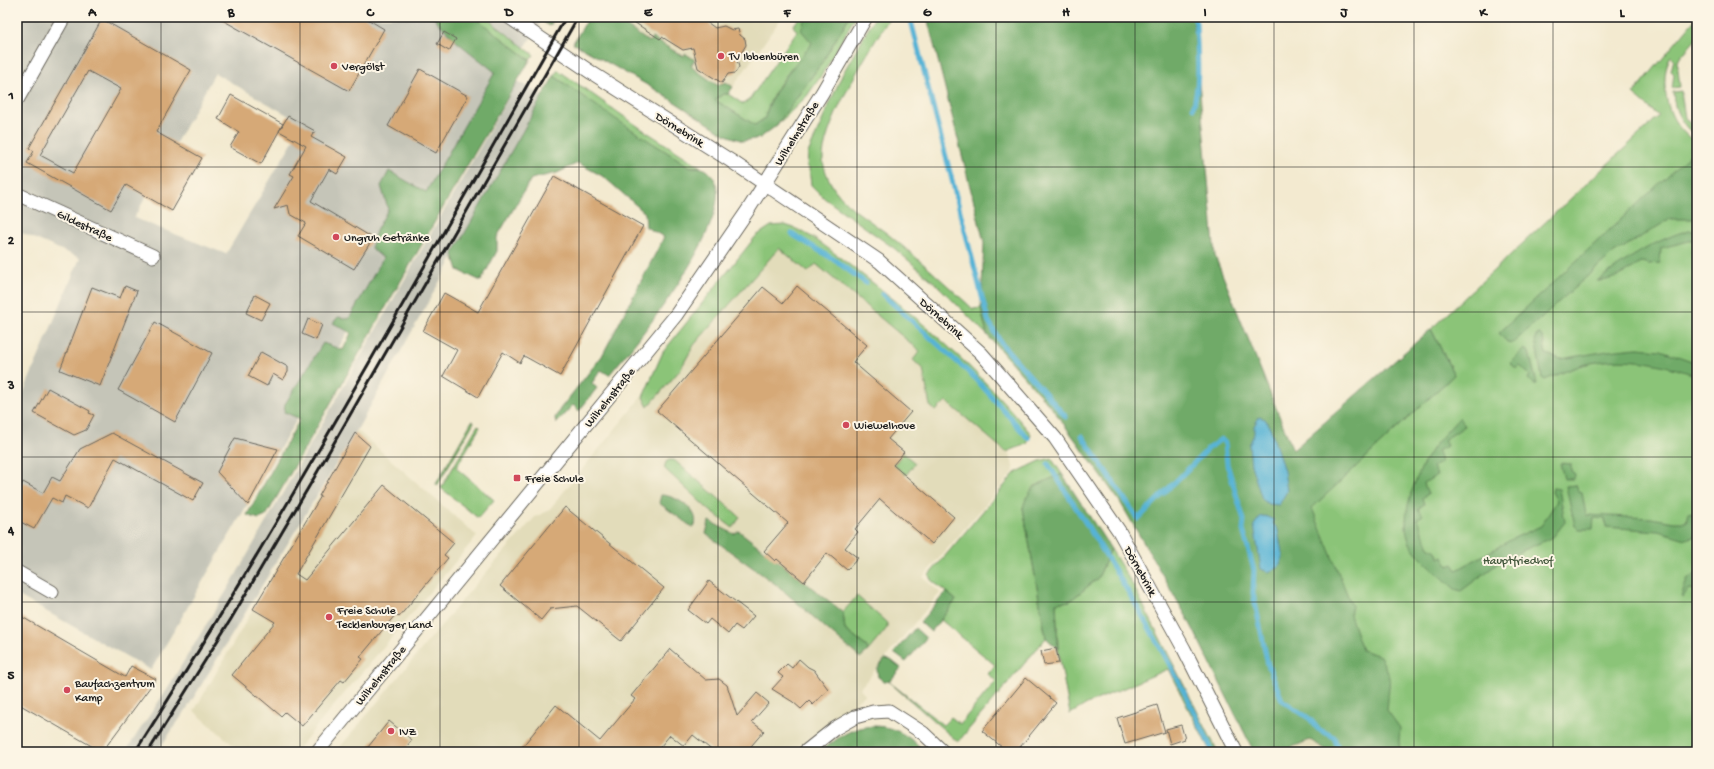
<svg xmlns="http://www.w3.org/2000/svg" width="1714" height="769" viewBox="0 0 1714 769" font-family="'Gochi Hand',sans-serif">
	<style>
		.built { fill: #e2dcba; fill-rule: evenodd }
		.industrial { fill: #c5c5b8; fill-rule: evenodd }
		.green { fill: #8bc478; stroke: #54704a }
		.forest { fill: #70aa68; stroke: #466342 }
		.water { fill: #57b3d5; stroke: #3a6878 }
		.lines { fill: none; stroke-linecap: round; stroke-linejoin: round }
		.stream { stroke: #57b3d5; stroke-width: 5 }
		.building { fill: #d6a977; fill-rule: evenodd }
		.street-casing { stroke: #67645b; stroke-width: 15 }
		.street { stroke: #fff; stroke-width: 13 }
		.rail { stroke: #1c1c1c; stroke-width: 3 }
		.grid { fill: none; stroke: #1c1c1c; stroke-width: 1; stroke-opacity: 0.55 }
		.poi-dot { fill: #d1495b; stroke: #fcf5e5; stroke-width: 1.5 }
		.labels { text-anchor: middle; stroke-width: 4; stroke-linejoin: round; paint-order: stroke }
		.poi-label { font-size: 12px; fill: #1c1c1c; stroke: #fcf5e5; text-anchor: start }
		.street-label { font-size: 12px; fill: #1c1c1c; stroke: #fcf5e5 }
		.park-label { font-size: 12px; fill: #43573c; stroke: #fcf5e5 }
		.neatline { fill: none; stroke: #1c1c1c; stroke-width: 1.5 }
		.grid-label { font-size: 13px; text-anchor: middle; font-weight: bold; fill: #1c1c1c }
	</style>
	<rect width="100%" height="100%" fill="#fcf5e5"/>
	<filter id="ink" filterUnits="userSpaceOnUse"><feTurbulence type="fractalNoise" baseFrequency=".025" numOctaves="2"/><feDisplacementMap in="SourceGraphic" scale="8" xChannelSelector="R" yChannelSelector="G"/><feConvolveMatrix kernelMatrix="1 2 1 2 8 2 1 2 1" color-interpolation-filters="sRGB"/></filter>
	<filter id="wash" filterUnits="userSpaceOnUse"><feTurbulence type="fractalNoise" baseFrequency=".012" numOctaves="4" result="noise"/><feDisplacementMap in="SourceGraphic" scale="16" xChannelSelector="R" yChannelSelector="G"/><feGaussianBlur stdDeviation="0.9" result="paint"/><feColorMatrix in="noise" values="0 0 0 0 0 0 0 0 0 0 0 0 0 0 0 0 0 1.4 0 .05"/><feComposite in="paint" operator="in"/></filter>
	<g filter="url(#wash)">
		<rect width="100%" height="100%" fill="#f3ead0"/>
		<path class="built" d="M593,17H782L723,101Z
			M787,234L977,389L1009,449L1014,471L923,577L940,593L860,688L865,695L791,752H336L469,592L535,517L548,511L770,240ZM584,676L659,730L683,750L658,730Z
			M357,430L477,536L295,752H241L194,711Z
			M1317,737L1344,752H1282Z"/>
		<path class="industrial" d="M17,17H544L346,335L151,670L17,595V408L80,258L17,231ZM215,73L303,124L226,254L134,218Z
			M518,81L543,96L357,430L186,710L157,752H125L167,689L229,587Z"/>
		<path class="green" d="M474,17H485L534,55L530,60Z
			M800,17H805L812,43C794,66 771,89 765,118L755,125L715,100L723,94H728L743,104L750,99L797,31L793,26Z
			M849,17H855L825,70L807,96L776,126L823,61Z
			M875,17H890C870,49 826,119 823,156C822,166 829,181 835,190C848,208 871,221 889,235C918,258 946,284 973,309L981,308L987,335L935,283L895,249L824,198L811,185L809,168L807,166L808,153L843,73Z
			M1697,17V38L1677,61L1680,87L1672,88L1674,74L1671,71L1674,59L1671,56C1660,74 1665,108 1677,124C1682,132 1690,138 1697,144V752H1392L1311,508L1454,375L1431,329L1659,116L1633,94Z
			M558,70L639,127L701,167L689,166L622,125L554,76Z
			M1681,91L1685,118L1697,131V138C1682,124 1674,113 1673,92Z
			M785,225C809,231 831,251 851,266C917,316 979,370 1031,434L1027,444L1006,452L946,401L936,411L930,406L923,369L913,360L920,351L816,264L808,272L779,248L694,345L680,370L648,407L643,397L663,352L756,236L771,226Z
			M472,421L474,422L437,486L436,484Z
			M478,425L480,427L456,468L494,500L478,518L441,488Z
			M903,453L915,463L906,475L894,465Z
			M1051,458L1062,474L1033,487L1023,508L1046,638L958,742L888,681L943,725L951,717L960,724L996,681L988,674L995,665L941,620L956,600L931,580L929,575L1015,473L1040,461Z
			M669,460H674L740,517L733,528L708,509L664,468L666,462Z
			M1111,549L1134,587L1218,752H1211L1208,747L1168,669L1087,704L1070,714L1058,649L1056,603L1070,601L1098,578Z
			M857,596L887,623V628L868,651L867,647L845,630L843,612Z"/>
		<path class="forest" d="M433,17H474L530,60L464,171L266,516L259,519L247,515L300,419L284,412L285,404L323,343L343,350L351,333L333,323L338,317L349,319L383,258L371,248L376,231L388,209L381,186L389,171L426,192L495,72L457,42Z
			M535,17H555L550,26Z
			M589,17H613L649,42L652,38L683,56L686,54L695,60L691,65L694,69L717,85L726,82L733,87L728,94H723L715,100L755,125L765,118C772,89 794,67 812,43L801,30L805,17H849L823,61L776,126L760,138L743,141L726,135L656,90L573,43Z
			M927,17H1193L1215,256L1293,450L1431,329L1454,375L1312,508L1352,606L1350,615L1362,650L1380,656L1390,677L1387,710L1400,728L1399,741L1400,752H1330L1310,740L1280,752H1254L1189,621L1120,502L1055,412L987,335L981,308L984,242Z
			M554,76C595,105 635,133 678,159C681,161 684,164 688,166C696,169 703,165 710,173C747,209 634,346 609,375L601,370L592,383L597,388L579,411L573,405L556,423L555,418L560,409L602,356L664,237L646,227L645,213L604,177L578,163L557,173L531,179L497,237V251L481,281L458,270L453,254Z
			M1693,152L1697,155V219H1670L1611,255L1513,343L1507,342L1499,333Z
			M1689,230L1697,232V239L1661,248L1660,263L1649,264L1642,262C1628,271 1614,281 1597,281C1626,260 1654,240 1689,230Z
			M1540,334L1543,338L1546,354L1561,359L1608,351L1637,348L1661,350L1697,363V376C1662,363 1629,356 1591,363C1576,366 1560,374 1545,380L1542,378L1535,339L1536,335Z
			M1524,349L1529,352L1537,384H1533L1528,379L1530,375L1520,366L1517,369L1510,363Z
			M1460,417L1465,426L1444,440L1447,446L1438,451L1441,462L1433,467L1437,475L1424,483L1428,494L1422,498L1424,504L1418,509L1423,515L1417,519L1429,547L1436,551L1439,558L1443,556L1448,566L1453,564L1457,570L1514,538L1541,526L1557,501L1552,492L1553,488L1559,489L1565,522L1553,537L1504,559L1461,591L1455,589C1442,577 1426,565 1415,551C1393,526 1416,474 1432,449C1440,438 1451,427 1460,417Z
			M1560,463L1571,464V471L1575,474L1574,479H1564Z
			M1062,474L1111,549L1098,578L1070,601L1056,603L1058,649L1046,638L1023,508C1029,484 1042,483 1062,474Z
			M1576,485L1578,491L1582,492L1586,515L1651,518L1674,522H1686L1688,512L1697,515V528L1694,537L1686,539L1658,531L1606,527L1605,519L1594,518L1593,529H1578L1575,526L1566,486Z
			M661,495C675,495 700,510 695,525L692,527L659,503Z
			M709,521L734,534L739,531L843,612L845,630L867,647L868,651L860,658L778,586L706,534Z
			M1697,573V586L1694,590L1688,589L1683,598L1681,597L1687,580Z
			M946,592L956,600L931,632L920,622Z
			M915,628L926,638L906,662L894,653Z
			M885,659L891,660L901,668L890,681H884L878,677L877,669Z
			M875,726C898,727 909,737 926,752H820C839,737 850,727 875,726Z"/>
		<path class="water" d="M1259,417L1265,419L1270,427L1284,471L1287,491L1279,505L1268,504L1262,499L1251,465L1249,445L1254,434V426Z
			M1265,516L1274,520L1273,523L1278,530L1283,558L1278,568L1268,572L1261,569L1254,525L1260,517Z"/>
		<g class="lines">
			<path class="stream" d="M910,17L988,320L1001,343L1066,417
				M1193,108C1201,81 1197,51 1196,23L1194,17
				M792,234L833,259L866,283
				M882,294L976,379L1028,438
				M1082,436L1138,519L1209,448L1221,439L1225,443L1227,464L1244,520L1243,530L1254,570L1253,593L1268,665L1282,700L1310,719L1318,729L1334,737L1338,748L1343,752
				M1048,464C1108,557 1167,650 1213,752"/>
		</g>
		<g id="blocks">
			<path class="building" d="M217,17H364L384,29L349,91Z
				M626,17H704V20L715,28L724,26L732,30L738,29L740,35L745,39L746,45L737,60L739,67L735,73L728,74L722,83L698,68L693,48L683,50L662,37L660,39Z
				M102,19L191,70L156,132L202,158L172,211L126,185L111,210L27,163L34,151L29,148ZM88,71L121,89L73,173L40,155Z
				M444,32L456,39L449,51L437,44Z
				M420,69L468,96L436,153L388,126Z
				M231,95L283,124L261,164L230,147L239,132L218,119Z
				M288,116L315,131L311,137L347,157L337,174L329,169L311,201L373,238L354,269L298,236L306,223L290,214L288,205L274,209L294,176L290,174L306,146L279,131Z
				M554,176L643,226L560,376L524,356L520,363L503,352L478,397L443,376L457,350L423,331L444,293L478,312Z
				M125,286L137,291L100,386L60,370L92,287L120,298Z
				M797,286L867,345L853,362L911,412L888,439L904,452L893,465L954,517L932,544L880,499L855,529L858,532L845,548L858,558L847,570L827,553L804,582L777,559L775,561L764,551L788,523L657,411L763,287L783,303Z
				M255,295L270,303L261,320L246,313Z
				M308,319L322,325L316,340L302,334Z
				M155,322L212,353L175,422L118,390Z
				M261,352L288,367V372L283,380L273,374L267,386L248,376Z
				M48,388L90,411L89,413L94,415L86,430L74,435L34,413Z
				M112,433L203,483L193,501L115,458L88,508L65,496L62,503L52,498L34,529L17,520V492L23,482L43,493L52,477L60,481L80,449Z
				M355,433L370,446L296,574L305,580L384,485L454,543L444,555L448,558L399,617L396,614L360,657L363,659L344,682L341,680L302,726L285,712L281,716L232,675L275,622L253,609L321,496H319Z
				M235,438L278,449L248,505L217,472Z
				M565,507L664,588L621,641L577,606L550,609L541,620L500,586Z
				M709,581L754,616L742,630L735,625L728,634L710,619L706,624L688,610Z
				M17,614L125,677L131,666L156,679L102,752L17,703Z
				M1056,648L1059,663L1044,665L1041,651Z
				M670,649L706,680L719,679L727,685L737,716L757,693L769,703L752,722L764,731L746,752H714L693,735L684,746L670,735L656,752H518L556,705L600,741L635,699L631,696Z
				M799,659L808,667L814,670L828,689L813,705L809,701L801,709L793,702L772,689L783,677L778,673L787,664L792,668Z
				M1026,678L1056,703L1016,752H1008L982,731Z
				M1157,705L1165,732L1125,744L1117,718Z
				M389,721L412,740L402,752H364Z
				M1181,725L1185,739L1170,744L1166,729Z"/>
		</g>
	</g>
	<g filter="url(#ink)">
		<use href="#blocks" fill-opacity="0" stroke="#67645b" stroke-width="1"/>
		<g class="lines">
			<defs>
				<path id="street" d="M509,17L592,73L731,161L879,261L981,353L1055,438L1119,531L1184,649L1236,752
					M17,100L64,17
					M17,194L153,256
					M17,572L52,592
					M317,752L676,315L748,210L822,93L866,17
					M805,752L834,729L855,717L873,712L889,711L923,733L943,752"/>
			</defs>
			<use href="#street" class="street-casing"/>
			<use href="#street" class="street"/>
			<path class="rail" d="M135,752C288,513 425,264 566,17
				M148,752L231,619L311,483L578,17"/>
		</g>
	</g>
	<path class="grid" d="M161,17V752M300,17V752M440,17V752M579,17V752M718,17V752M857,17V752M996,17V752M1135,17V752M1274,17V752M1414,17V752M1553,17V752M17,167H1697M17,312H1697M17,457H1697M17,602H1697"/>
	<g class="poi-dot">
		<circle cx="721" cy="56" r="4"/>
		<circle cx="334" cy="66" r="4"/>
		<circle cx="336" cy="237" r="4"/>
		<circle cx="846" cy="425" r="4"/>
		<rect x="513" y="474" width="8" height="8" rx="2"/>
		<circle cx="329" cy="617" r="4"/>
		<circle cx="67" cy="690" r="4"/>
		<circle cx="391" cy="731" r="4"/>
	</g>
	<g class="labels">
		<g class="poi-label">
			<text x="729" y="60">TV Ibbenbüren</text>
			<text x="342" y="70">Vergölst</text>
			<text x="344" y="241">Ungruh Getränke</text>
			<text x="854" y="429">Wiewelhove</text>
			<text x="525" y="482">Freie Schule</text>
			<text x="337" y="614">Freie Schule<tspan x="337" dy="14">Tecklenburger Land</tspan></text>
			<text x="75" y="687">Baufachzentrum<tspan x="75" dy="14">Kamp</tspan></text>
			<text x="399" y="735">IVZ</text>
		</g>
		<g class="street-label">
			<text transform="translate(680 129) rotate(32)" y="4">Dörnebrink</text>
			<text transform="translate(796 133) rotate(-58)" y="4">Wilhelmstraße</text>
			<text transform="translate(85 225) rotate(25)" y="4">Gildestraße</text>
			<text transform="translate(942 318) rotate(42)" y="4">Dörnebrink</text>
			<text transform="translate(609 397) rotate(-51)" y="4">Wilhelmstraße</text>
			<text transform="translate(1141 571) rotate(61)" y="4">Dörnebrink</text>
			<text transform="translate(380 675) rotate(-51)" y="4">Wilhelmstraße</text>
		</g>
		<g class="park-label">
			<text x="1518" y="564">Hauptfriedhof</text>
		</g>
	</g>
	<rect width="1714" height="769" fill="none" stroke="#fcf5e5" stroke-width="44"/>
	<rect x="22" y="22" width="1670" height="725" class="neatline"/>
	<g class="grid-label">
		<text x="92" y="16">A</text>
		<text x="231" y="16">B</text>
		<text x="370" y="16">C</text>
		<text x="509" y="16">D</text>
		<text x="648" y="16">E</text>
		<text x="787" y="16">F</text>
		<text x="927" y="16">G</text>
		<text x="1066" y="16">H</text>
		<text x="1205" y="16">I</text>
		<text x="1344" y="16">J</text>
		<text x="1483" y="16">K</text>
		<text x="1622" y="16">L</text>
		<text x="11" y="99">1</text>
		<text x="11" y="244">2</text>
		<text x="11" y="389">3</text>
		<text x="11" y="534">4</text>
		<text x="11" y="679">5</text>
	</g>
</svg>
